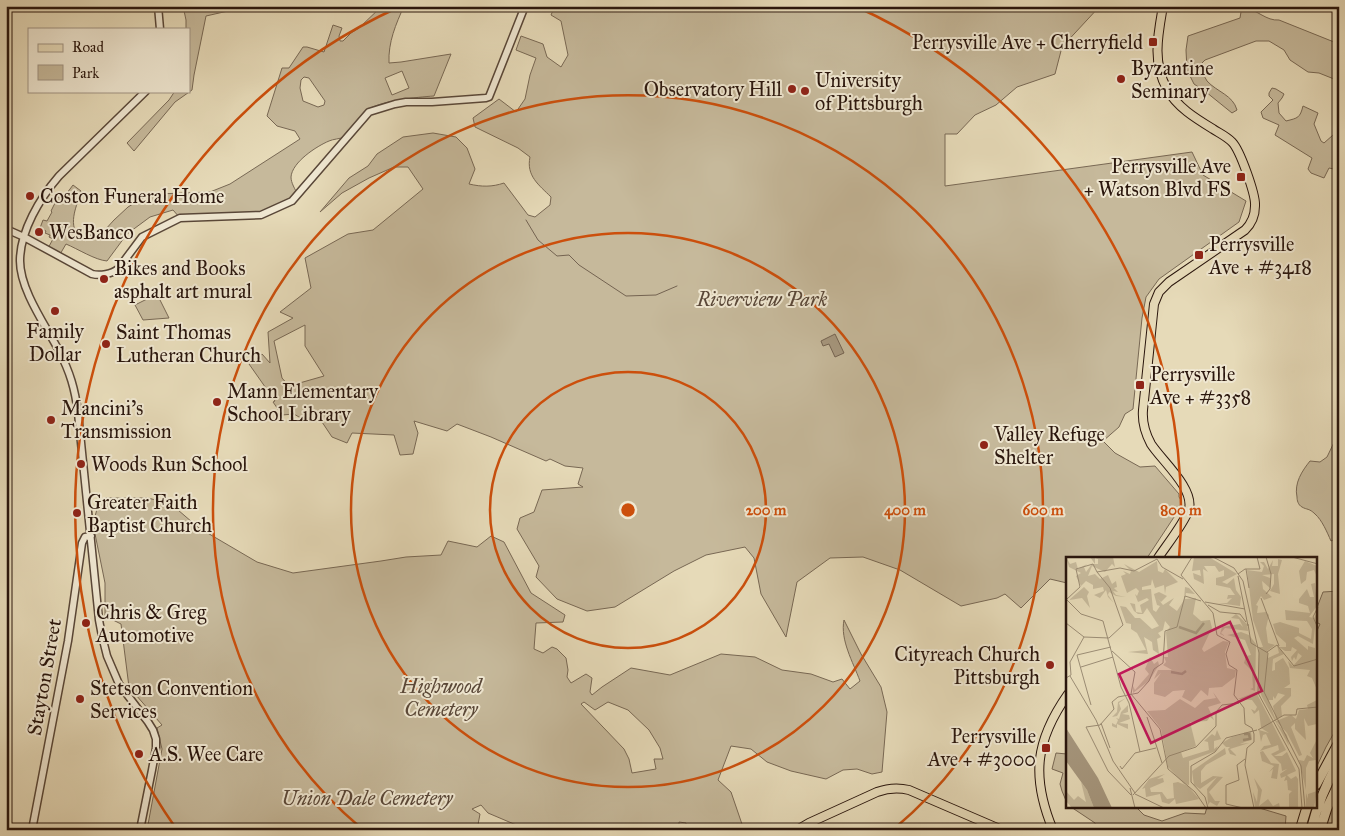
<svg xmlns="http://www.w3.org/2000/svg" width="1345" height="836" viewBox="0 0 1345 836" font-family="'IM FELL Great Primer',serif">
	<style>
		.green { fill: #c6b99b; stroke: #786854; fill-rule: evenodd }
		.water { fill: #a6977e; stroke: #746351 }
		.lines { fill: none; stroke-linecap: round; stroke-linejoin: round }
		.stream { stroke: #746351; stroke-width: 1 }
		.tertiary-casing { stroke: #594738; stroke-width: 9 }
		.primary-casing { stroke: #2a160d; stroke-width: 10 }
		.motorway-casing { stroke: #2a160d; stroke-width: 11 }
		.tertiary { stroke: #efe7d1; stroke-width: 6 }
		.primary { stroke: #e6dab8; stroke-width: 8 }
		.motorway { stroke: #e6dab8; stroke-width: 9 }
		.ring { fill: none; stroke: #cc4f0c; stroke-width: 2.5 }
		.poi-dot { fill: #8f2418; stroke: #efe7d1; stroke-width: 2 }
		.labels { text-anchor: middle; stroke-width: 4; stroke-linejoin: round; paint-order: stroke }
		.poi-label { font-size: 20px; fill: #2a160d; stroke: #efe7d1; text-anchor: start }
		.park-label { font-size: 20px; font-style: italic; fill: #594738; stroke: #efe7d1 }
		.street-label { font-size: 20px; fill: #2a160d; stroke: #efe7d1 }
		.inset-river { fill: none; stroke: #a6977e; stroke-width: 2.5 }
		.inset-road { fill: none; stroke: #9b8c74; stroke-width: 1 }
		.view { fill: #c2185b; fill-opacity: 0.15; stroke: #c2185b; stroke-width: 2.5 }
		.inset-edge { fill: none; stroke: #2a160d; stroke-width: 2.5 }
		.centre { fill: #cc4f0c; stroke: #efe7d1; stroke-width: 2.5 }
		.ring-label { font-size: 15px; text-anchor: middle; font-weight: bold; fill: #cc4f0c; stroke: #efe7d1; stroke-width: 4; stroke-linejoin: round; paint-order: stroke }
	</style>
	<rect width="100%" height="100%" fill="#e6dab8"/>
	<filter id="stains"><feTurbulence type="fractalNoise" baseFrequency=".004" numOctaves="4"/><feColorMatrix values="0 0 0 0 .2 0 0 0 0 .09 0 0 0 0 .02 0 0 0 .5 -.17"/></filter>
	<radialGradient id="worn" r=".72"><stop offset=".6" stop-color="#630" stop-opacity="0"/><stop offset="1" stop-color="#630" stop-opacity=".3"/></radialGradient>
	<path class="green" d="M183,6H214L228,11L206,16L194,75L192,90L175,102L134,151L127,143L169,100L175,91H189V29H186V20Z
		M382,6H404C396,24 388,42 389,63L401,62L451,54L434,96C418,97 378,101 366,111C359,116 351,133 344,137C340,139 333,139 329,141C317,146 292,162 291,177C291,183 295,189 298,195L263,215L180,218L173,210L150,217L127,234L107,261C95,260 78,249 66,244L59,256L47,250L53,239L49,237L50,235L45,233L46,231L40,228L43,220L47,221L52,212L51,211L58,197H64L73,185L81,191C77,206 68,222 78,236H87L104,231L114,220L128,207L141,199L157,194L210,192L230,184L300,139L295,131L277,126L267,116L282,68H289L303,47H307L324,52L333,25L342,28L339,36L340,41H343L351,33L359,28ZM402,71L409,88L392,95L385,78ZM304,77L309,78L325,101L324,105L318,107L303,101L300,88L301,80Z
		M555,6H1100L1062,47L1055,74L1017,87L996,105L975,115L957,134H945V186L1192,152L1203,175L1246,201L1239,222L1159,279L1146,297L1142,318L1133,409L1125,414L1119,427L1103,441L1115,453L1140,467L1155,466L1179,494V497L1181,500L1180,508L1147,558H1068L1067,583L1050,579L1021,608L1005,594L997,598L961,606L900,570L863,557L830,558L797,582L786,637L761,594L754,558L745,547L706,555L674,571L615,607L587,611L557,599L536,577L539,566L517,529L520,518L534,512L542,490L583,487L578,484L583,468L565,466L550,459L546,461L491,437L457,424L447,431L414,421L418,433L413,454L400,455L394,435L352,433L347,443L332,437L320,419L311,416L304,420L294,414L282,415L273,402L275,401L249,364L262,354L270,363L268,332L293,318L280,312L311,288L305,258L348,234L373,230L423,189L408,167H394L369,178L342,193L320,212L349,178L368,166L377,154L403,137L433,133L456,137L467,148L475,169L469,184C482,187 492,187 504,183L528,215L535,217L550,205L551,197C539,185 526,176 530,157L518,148L475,127L473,118L499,99L516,112L525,99L530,75L536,58L516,50L521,36L543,44L547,57L561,67L568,55L561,21L551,15ZM305,325V346L324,376L289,386L282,378L274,341Z
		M1245,8C1258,10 1266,21 1279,20L1334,42L1337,37L1339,38V81L1319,73L1308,72L1290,60L1284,50L1269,41H1256L1205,60L1200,65C1203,70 1204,77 1207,81C1217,92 1233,95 1237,110L1232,113L1206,92L1194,84L1187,70L1186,50L1188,36L1240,18L1241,12Z
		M1272,88L1276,89L1284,94L1282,98L1278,103L1279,113L1286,121C1298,118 1300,118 1303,106L1318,113L1314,124L1321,141L1324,143L1333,135L1336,134L1339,142V170L1329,168L1324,178L1311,173L1308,169L1312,158L1275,135L1279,125L1263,118L1261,112L1273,100L1269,96V93Z
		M157,294L169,318L143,320L135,305Z
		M1339,432V541L1336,539L1331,541C1327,532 1322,520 1315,514C1309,508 1307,510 1302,507C1298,505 1297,500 1297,497C1294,483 1302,471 1310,461L1320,462L1327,457Z
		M104,498H148L171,504L199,528L257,562L293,573L381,561L406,557L441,555L448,541L477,547L491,536L504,542L531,593L565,615L563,622L536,623L534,649L543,653L552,647L557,649L566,658L568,670L567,677L571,683L586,674L592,678L590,692L592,695L602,687L631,668L670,675L721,654L755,657L782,670L811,674L833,682L842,679L850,689L860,681C853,662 840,640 844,620L861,654L881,687L887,712L882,772L872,774L857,769L843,770L826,779L791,771L767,762L751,749L731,746L718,780L731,792L744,830H686V823L679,822V830H528L488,813L481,805L472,809L480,814L477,830H147L162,749L157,728L162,725L129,687L121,624L105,616V583L93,524L97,509ZM584,702L595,710L608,702L628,710L649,730L660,748L663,759H654L656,769L632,773L629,759L624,749L581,704Z
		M1339,591V724L1326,747L1316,768V633L1320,624L1316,622V610L1323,592Z
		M1056,753L1067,754V803L1062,791L1060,784L1063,773L1052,769Z
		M1339,783V830H1323Z
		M1071,807H1136L1144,815L1162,821L1185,813L1205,814L1207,807H1256L1286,816L1285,830H1097L1095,823Z"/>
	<path class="water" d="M835,334L844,353L835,357L829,344L823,346L821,341Z"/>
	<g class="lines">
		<path class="stream" d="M526,220L538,240L557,256L569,255L579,265L626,296L656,295L677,286"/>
		<defs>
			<path id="tertiary" d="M158,6L160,29
				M6,229L24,237L92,274C100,276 112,274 118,269L142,237L180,218L261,215L292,201L369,112L395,104L406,102H432L486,98L489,97L525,6
				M32,830L68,641L82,543L85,537L91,536
				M140,830L152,770L156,748V739L153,730L148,722L119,684L107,656L102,636L99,620L78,413C75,389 70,372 59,351C46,326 20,290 20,261C20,231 40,198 59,176L146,91"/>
			<path id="primary" d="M1158,558C1166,546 1185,522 1189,509C1194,488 1162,461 1151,444C1145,433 1142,422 1143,410L1154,304L1159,292L1169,282L1245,230C1251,224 1255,215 1255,206C1256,195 1240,150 1232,142C1226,136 1219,133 1213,129C1195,118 1177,107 1167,89C1152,62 1158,35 1163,6
				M797,830L809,823L877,792C888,788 897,787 909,790L1002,830
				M1053,830C1031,777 1035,741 1068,694"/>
			<path id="motorway" d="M1316,785L1339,742
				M1300,830L1307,807
				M1311,830C1317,806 1327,782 1339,761
				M1320,830L1327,808L1339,783"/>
		</defs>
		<use href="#tertiary" class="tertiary-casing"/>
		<use href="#primary" class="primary-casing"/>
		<use href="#motorway" class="motorway-casing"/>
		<use href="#tertiary" class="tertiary"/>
		<use href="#primary" class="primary"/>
		<use href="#motorway" class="motorway"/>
	</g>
	<g class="ring">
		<circle cx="628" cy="510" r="138"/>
		<circle cx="628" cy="510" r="277"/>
		<path d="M361 828A415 415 0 1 1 895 828"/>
		<path d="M175 827A553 553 0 0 1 399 7M857 7A553 553 0 0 1 1179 558"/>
	</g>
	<g class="poi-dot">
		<rect x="1148" y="37" width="10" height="10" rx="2.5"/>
		<circle cx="1121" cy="79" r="5"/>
		<circle cx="792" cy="89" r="5"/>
		<circle cx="805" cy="91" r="5"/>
		<rect x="1236" y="172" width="10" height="10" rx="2.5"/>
		<circle cx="30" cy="196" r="5"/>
		<circle cx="39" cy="232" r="5"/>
		<rect x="1194" y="250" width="10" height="10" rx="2.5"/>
		<circle cx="104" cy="279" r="5"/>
		<circle cx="55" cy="311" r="5"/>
		<circle cx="106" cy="344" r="5"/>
		<rect x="1135" y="380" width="10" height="10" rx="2.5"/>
		<circle cx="217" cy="402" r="5"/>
		<circle cx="51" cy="420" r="5"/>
		<circle cx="984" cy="445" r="5"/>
		<circle cx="81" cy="464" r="5"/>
		<circle cx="77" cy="513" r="5"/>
		<circle cx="86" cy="623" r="5"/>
		<circle cx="1050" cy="665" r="5"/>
		<circle cx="80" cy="699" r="5"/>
		<rect x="1041" y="743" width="10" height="10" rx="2.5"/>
		<circle cx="139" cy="754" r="5"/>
	</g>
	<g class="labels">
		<g class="poi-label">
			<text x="1143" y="49" text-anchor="end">Perrysville Ave + Cherryfield</text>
			<text x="1131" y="75">Byzantine<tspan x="1131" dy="23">Seminary</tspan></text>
			<text x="815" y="87">University<tspan x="815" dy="23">of Pittsburgh</tspan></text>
			<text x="782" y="96" text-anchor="end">Observatory Hill</text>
			<text x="1231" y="173" text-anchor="end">Perrysville Ave<tspan x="1231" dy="23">+ Watson Blvd FS</tspan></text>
			<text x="40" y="203">Coston Funeral Home</text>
			<text x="49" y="239">WesBanco</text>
			<text x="1209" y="251">Perrysville<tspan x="1209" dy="23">Ave + #3418</tspan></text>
			<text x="114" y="275">Bikes and Books<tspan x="114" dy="23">asphalt art mural</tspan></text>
			<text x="55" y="338" text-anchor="middle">Family<tspan x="55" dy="23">Dollar</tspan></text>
			<text x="116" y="339">Saint Thomas<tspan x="116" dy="23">Lutheran Church</tspan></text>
			<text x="1150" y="381">Perrysville<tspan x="1150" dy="23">Ave + #3358</tspan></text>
			<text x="227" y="398">Mann Elementary<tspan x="227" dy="23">School Library</tspan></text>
			<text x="61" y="415">Mancini's<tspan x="61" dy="23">Transmission</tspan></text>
			<text x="994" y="441">Valley Refuge<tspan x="994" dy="23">Shelter</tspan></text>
			<text x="91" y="471">Woods Run School</text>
			<text x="87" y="509">Greater Faith<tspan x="87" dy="23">Baptist Church</tspan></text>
			<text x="96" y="619">Chris &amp; Greg<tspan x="96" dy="23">Automotive</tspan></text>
			<text x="1040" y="661" text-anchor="end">Cityreach Church<tspan x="1040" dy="23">Pittsburgh</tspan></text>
			<text x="90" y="695">Stetson Convention<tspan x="90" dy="23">Services</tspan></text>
			<text x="1036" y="743" text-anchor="end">Perrysville<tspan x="1036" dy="23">Ave + #3000</tspan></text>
			<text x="149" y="761">A.S. Wee Care</text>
		</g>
		<g class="park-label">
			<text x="762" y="306">Riverview Park</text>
			<text x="441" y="693">Highwood<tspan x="441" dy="23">Cemetery</tspan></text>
			<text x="367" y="805">Union Dale Cemetery</text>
		</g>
		<g class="street-label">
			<text transform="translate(44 677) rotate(-80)" y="7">Stayton Street</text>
		</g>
	</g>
	<g transform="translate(1066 557)">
		<rect width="251" height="251" fill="#e6dab8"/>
		<path d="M0,0L4,7L10,5L12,12L21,7L18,10L20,15L26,7H32V2L29,1V7L24,0H47L49,10L46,7L39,15L26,9L22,19L29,17L34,22L42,18L46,27L50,24L51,30L48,31L52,35L47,34L50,38L60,40L50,39L43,35L42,38L47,45L42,40L40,33L34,41L28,38L38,34L37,30L27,32V28L20,24L15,29L10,19L15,16L3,10ZM128,0H143L171,17L156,25L161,27L168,21L170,33L175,40L174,49L152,46H161L166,41L161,42L162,38H169L164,31L150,28V21L158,19V13L153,15L149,9H138L142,15L137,12L138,27L128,22L127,16L135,19L134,13L126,14ZM212,2L216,3L212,17L214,37L204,34L208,27V17L196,18L204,21V31L196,24L197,32L206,40L198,43L195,39L190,48L192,49L191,56L200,55L203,58L200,71L202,86L209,88L201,94L202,101L213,96L211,88L218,97L207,102L206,114L209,113V106L217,101L223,111L224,127L218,131H225V139L215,149L216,159L210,163L207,149L219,138L212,136L209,142L207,139V143H202L211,166L221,178L223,189L196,140L193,132V90H197L187,63L181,13L196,15L198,9L194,5H198L202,12L207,3L206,9H212ZM91,4L92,14L97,16L99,12L112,25L100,30L99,37L98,28L89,31L86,22L85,28L76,30V33L85,32L87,53L90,55L94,49L91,48L88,37L93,35L101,39L95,45L92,42L97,48L108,41L103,48L111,54L118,43L119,30L123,31L129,37L120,36L119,42L130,41L127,57L135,64L144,63L146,71L136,92L138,95L157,84L163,85L159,95L161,111L170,113L169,120L156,130L143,131L142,139L135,133L125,145L116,140L119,133L107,134L99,140L88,137V126L95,116L88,122L92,113H106L97,108L100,105L98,100H102L100,75L104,70L99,64L97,73L92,76L95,80L91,82L93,97L87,93L86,85L78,80L82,97L62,95L80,93L71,76L65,72V67L60,66L54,49L60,50L69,61H74L86,72L93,69L81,51L77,57H72L68,54L64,46L69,47L70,55L76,56L74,48L83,43L81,41L72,45L69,37L71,39L73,34L70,31L61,36L55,19L60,17L57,14L64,17L65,14L58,7L73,15ZM239,4L251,9V20L248,13L241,15L240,23L235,27L233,14ZM249,26L251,49L243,60L248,61L251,55L247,87L232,79L228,81L242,93V89L249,91L251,133L246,121L241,119L244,113L224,111L222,104L227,109L236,99L232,96L230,103L228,100L226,104L225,100L231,93L226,90L225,94H219L213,90H220V86L210,77L207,67L214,65L233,71V76L245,82L246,72L241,64L220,63L219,53L244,56L242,49L233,46V42L241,32L244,40H248L245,27ZM18,30L23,35L21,39L24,51L16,41L3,43ZM170,57L181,67L182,74L159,71L155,76L159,79L154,77L156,70L174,67L177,70L173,62L165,61ZM175,75L183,78L190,87L189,134L184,132L187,131L186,114L178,106L180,99L185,98L179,83L161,78ZM84,100L88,107L92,104L93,108L83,124L67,136V129L69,133L83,117L79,112ZM147,135L155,146L142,150L148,163L144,160L141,164L124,165L130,189L115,195L117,201L143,193L142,185L138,184L146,177L149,179L151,173L155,182L159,181L148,184V192L152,189L150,194L123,204V228L118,227L102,210L95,172L81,154L99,153L114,142L129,151L138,143L150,141ZM190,135L220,193L208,199H216L221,195L230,214L221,218L225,222L230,219L232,222V251L228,250L229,235L228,251L223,250V237L226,234L222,233L221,223L218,224L220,219L215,221L214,217L221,212L216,214L215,207L205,197L213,193L212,188L194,194L198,189L205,188L200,177L197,178L195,185L193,173L203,176L195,171L193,153L188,157L185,152L189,154L191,150L186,143L172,142ZM60,141L53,146L55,152L51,159L46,160V166L50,168L52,163L50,161L53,162L55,155L62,148V155L56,157L63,158L64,162L53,166L62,167V172L51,167V171L48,170L46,169V160L51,155L52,145ZM251,143V167L242,169L238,161L240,183L229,172V166L225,170L236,198L233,199L221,176L210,164L225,158L230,162L233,153L242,152L241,148ZM185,175L186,182L174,187L183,186L164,192L171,199L164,197L162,192L164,190H160L156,186L166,180ZM251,182L250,203L243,204L240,211V233L233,203L238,204L241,198L247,201L244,196ZM159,191L160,197L140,208L135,214V226L147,219L157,220L143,235L149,244H154L151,249L144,245L142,248L141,232L151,220L134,232L128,228L126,214ZM197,194L205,206L213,207L211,222L205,221L207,212L203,215L208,209L196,204L194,195ZM99,217L91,222L97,221L98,225L84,231L85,235H96L101,242L108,241L107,226L112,225L122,229L133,242L110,247L109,242L103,247L96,245L94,237L80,240L79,231L76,232L83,222ZM188,221L196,233L193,249L202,242L207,249L213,246L214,251H189L187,235L191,245L192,233ZM15,225L21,233L28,251H6L0,244V234L8,243L12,239L20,245ZM251,234L248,251H240V236L242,242V237Z" fill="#c6b99b"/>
		<path d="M0,171L32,221L46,251H28L21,233L0,204Z" fill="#a6977e"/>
		<path class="inset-river" d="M113,70L130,76L138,66M105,115L116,117L120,114M177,183L184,182L183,177H178"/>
		<path class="inset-road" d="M126,0L115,18L147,56L151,78L164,85L160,97L163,108L171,113L168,138L178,151L179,167L186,171L188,177V185L181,191L179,208L188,251M147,0L168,11L177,24L193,96L192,136L233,212L236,251M200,0L205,17L204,32L200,37M226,0L252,7M180,12L183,31M31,15L54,11L68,14L91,2L96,10L117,22M172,17L179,12H194L191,0M172,19L182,69M195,41L213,89M0,42L15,57L37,64L55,130L63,146L74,195M1,42L14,30L10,12L27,7L31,15M139,45L179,52M142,48L154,55L174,57L180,65M252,50L247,60L252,71M0,66L18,80M182,67L185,86L202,96L198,135L235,209L239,251M46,94L69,115L65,137L94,172L102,212L129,235L140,251M201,95L211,88L228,109L252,102M15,110L47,100M4,119L30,163L47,204L69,236M0,121L5,118L4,105L18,80L43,81L57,68L44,31L31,15M25,148L11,98L45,90M81,160L96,206M35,166L44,191M192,173L218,158H230L231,152L252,150M54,209L56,212L69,196L90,191M64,231L69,251M69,237L98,251M65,238L42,214L20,170L34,168L48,152L46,145L52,140L72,136L83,124L88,112L97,106L99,74L111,70L119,39L135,44M67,238L103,199L130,190L150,169V155L156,148L173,146M142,251L139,240L125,225V209L149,195L160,181L191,173M177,251L160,247V228L173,223L171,208L179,202"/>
		<path class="view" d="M164,65L196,134L85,186L53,117Z"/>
		<rect width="251" height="251" class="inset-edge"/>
	</g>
	<circle cx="628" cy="510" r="8" class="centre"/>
	<g class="ring-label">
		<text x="766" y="515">200 m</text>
		<text x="905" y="515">400 m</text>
		<text x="1043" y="515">600 m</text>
		<text x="1181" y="515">800 m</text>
	</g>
	<rect width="1345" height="836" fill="none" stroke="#e6dab8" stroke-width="25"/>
	<rect x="8" y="8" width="1330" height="821" fill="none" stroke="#2a160d" stroke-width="2.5"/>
	<rect x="12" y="12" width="1320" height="811" fill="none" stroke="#2a160d"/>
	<rect x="28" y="28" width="162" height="65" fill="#efe7d1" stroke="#a09383"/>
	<rect x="38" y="44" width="25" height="8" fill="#e6dab8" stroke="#a09383"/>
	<text x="72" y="52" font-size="15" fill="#2a160d">Road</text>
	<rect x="38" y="65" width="25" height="15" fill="#c6b99b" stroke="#a09383"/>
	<text x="72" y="78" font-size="15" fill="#2a160d">Park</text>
	<rect width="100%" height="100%" filter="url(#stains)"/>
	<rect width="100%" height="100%" fill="url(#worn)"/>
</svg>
